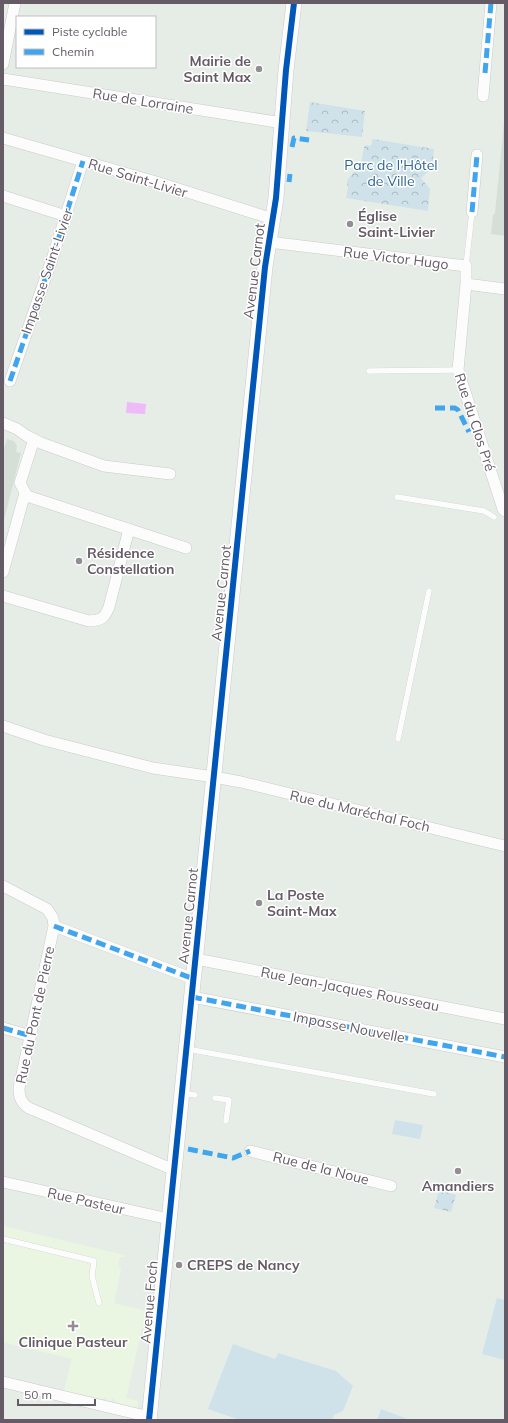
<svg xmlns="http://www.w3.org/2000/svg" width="508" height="1423" viewBox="0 0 508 1423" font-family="Mulish,sans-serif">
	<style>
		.education { fill: #d5dfd7 }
		.medical { fill: #eaf6e2 }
		.forest { fill: url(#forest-crowns) }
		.pitch { fill: #cfe1e9 }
		.water { fill: #eebaf8 }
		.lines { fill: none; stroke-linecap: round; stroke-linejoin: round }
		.lane-casing { stroke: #cacaca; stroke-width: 6 }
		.street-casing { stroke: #cacaca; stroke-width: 12 }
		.secondary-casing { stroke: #cacaca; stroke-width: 16 }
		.lane { stroke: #fbfcfb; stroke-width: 5.5 }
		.street { stroke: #fbfcfb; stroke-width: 11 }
		.secondary { stroke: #fbfcfb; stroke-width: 15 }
		.quiet { stroke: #41a5ee; stroke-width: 5; stroke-dasharray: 10 5; stroke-linecap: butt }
		.cycleway-casing { stroke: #fff; stroke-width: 8 }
		.cycleway { stroke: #0057b8; stroke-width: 6 }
		.poi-dot { fill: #928e93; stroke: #fff; stroke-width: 1.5 }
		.labels { text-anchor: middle; stroke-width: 3; stroke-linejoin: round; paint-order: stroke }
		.poi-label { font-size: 14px; font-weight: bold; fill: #655b66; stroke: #fff; text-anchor: start }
		.street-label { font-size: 14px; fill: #655b66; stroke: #fff }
		.park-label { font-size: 14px; fill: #2f6491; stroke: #fff }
	</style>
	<defs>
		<pattern id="forest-crowns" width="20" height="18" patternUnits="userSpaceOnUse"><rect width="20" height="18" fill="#cfe1e9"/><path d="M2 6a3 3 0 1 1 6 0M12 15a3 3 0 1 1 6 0" fill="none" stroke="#acb9c1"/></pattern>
	</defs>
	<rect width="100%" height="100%" fill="#e6ede7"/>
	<path class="education" d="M505,113V236L491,234L493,215L495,213Z
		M7,439L14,441L17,446L16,452L21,453L3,524V451Z"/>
	<path class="medical" d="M3,1226L124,1255V1257H120L118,1267L121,1268L114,1303L146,1311L126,1398L138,1401L137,1409L120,1407L113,1398L109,1402L106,1397L100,1400L64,1391L72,1359L3,1342Z"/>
	<path class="forest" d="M310,102L365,111L362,137L306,131Z
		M373,139L434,149L432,168L421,178L430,189L428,211L346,198L348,188L347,183L348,179L361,163L364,147L366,145L371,146Z
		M439,1190L456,1195L451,1212L434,1208Z"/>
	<path class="pitch" d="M395,1120L423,1125L420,1139L392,1134Z
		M497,1298L505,1300V1360L482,1354Z
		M233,1344L275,1359L278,1353L336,1371L353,1386L343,1411L334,1415L332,1420H240L208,1409Z
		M381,1409L410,1420H377Z"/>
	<path class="water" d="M127,402L146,404L145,414L126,413Z"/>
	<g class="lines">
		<defs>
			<path id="lane" d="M466,266L472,212
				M369,371L458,370
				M397,497L484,511L494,517
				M398,739L429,591
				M187,1049L434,1094
				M182,1093L195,1095
				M215,1098L229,1100L226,1121
				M3,1239L94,1261L92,1276L99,1303"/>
			<path id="street" d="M3,64L15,3
				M3,79L283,123
				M483,96L491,3
				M3,138L156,182L273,219
				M3,196L66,216
				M472,212L477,155
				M269,242L466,266V284L505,289
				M466,284L458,370L503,509L505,511
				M10,381L53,256L83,161
				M3,423L17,429L27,436L41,443L104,466L170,474
				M34,439L20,483L27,496L186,548
				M3,572L25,493
				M3,596L89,621C102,620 104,619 109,607L129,529
				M3,726L44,740L153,768L214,777L241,782L505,846
				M3,886L47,909L53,918L54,926L19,1088C19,1097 21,1103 29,1108L174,1170
				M54,926L194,979
				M196,959L505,1019
				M192,997L505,1057
				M3,1028L31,1036
				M250,1151L391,1186
				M3,1182L169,1219
				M3,1382L150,1417"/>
			<path id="secondary" d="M149,1420L265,267L276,198L286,70L294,3"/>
		</defs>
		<use href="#lane" class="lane-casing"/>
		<use href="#street" class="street-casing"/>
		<use href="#secondary" class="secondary-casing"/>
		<use href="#lane" class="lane"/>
		<use href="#street" class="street"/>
		<use href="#secondary" class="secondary"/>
		<path class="quiet" d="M485,73L491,3
			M292,147L294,138L309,140
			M289,182L290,174
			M472,212L477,155
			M10,381L53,256L83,161
			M435,408H455L458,410L469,432
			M54,926L194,979
			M192,997L505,1057
			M3,1028L31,1036
			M188,1149L233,1158L250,1151"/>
		<defs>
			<path id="cycleway" d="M149,1420L265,267L276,198L286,70L294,3"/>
		</defs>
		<use href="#cycleway" class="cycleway-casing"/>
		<use href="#cycleway" class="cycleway"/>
	</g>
	<g class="poi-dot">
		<circle cx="259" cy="69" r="4"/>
		<circle cx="350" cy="224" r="4"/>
		<circle cx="79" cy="561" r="4"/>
		<circle cx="259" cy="903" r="4"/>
		<circle cx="458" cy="1171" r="4"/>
		<circle cx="179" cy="1265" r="4"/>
		<path d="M71 1320h4v4h4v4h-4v4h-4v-4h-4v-4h4z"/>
	</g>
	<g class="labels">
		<g class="poi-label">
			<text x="251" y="66" text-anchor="end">Mairie de<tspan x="251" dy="16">Saint Max</tspan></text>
			<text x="358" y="221">Église<tspan x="358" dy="16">Saint-Livier</tspan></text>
			<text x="87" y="558">Résidence<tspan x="87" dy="16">Constellation</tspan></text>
			<text x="267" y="900">La Poste<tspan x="267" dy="16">Saint-Max</tspan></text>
			<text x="458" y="1191" text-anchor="middle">Amandiers</text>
			<text x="187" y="1270">CREPS de Nancy</text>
			<text x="73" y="1347" text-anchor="middle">Clinique Pasteur</text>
		</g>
		<g class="street-label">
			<text transform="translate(143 101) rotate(9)" y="5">Rue de Lorraine</text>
			<text transform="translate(138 178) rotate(17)" y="5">Rue Saint-Livier</text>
			<text transform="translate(396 258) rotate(7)" y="5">Rue Victor Hugo</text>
			<text transform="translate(47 271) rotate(-71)" y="5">Impasse Saint-Livier</text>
			<text transform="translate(254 271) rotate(-83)" y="5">Avenue Carnot</text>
			<text transform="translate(475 422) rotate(72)" y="5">Rue du Clos Pré</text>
			<text transform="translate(221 593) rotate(-84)" y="5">Avenue Carnot</text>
			<text transform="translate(360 811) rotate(13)" y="5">Rue du Maréchal Foch</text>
			<text transform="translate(188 916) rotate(-84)" y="5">Avenue Carnot</text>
			<text transform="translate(350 989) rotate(11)" y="5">Rue Jean-Jacques Rousseau</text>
			<text transform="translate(35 1015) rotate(-78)" y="5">Rue du Pont de Pierre</text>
			<text transform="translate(349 1027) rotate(11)" y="5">Impasse Nouvelle</text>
			<text transform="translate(321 1168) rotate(14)" y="5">Rue de la Noue</text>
			<text transform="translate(86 1201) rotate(13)" y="5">Rue Pasteur</text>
			<text transform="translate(149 1302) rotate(-85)" y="5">Avenue Foch</text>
		</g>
		<g class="park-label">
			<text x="391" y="170">Parc de l'Hôtel<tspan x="391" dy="16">de Ville</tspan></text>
		</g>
	</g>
	<rect width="508" height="1423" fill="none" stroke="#655b66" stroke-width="8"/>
	<rect x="16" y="16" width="140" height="52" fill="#ffffff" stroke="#c1bdc2"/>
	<rect x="24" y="29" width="20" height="6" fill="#0057b8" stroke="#c1bdc2"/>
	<text x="52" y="36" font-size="12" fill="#655b66">Piste cyclable</text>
	<rect x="24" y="49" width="20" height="6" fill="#41a5ee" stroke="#c1bdc2"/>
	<text x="52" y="56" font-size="12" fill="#655b66">Chemin</text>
	<path d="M18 1399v6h77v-6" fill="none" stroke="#655b66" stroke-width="2"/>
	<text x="24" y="1399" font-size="12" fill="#655b66" stroke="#ffffff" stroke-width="3" paint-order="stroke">50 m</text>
</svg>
